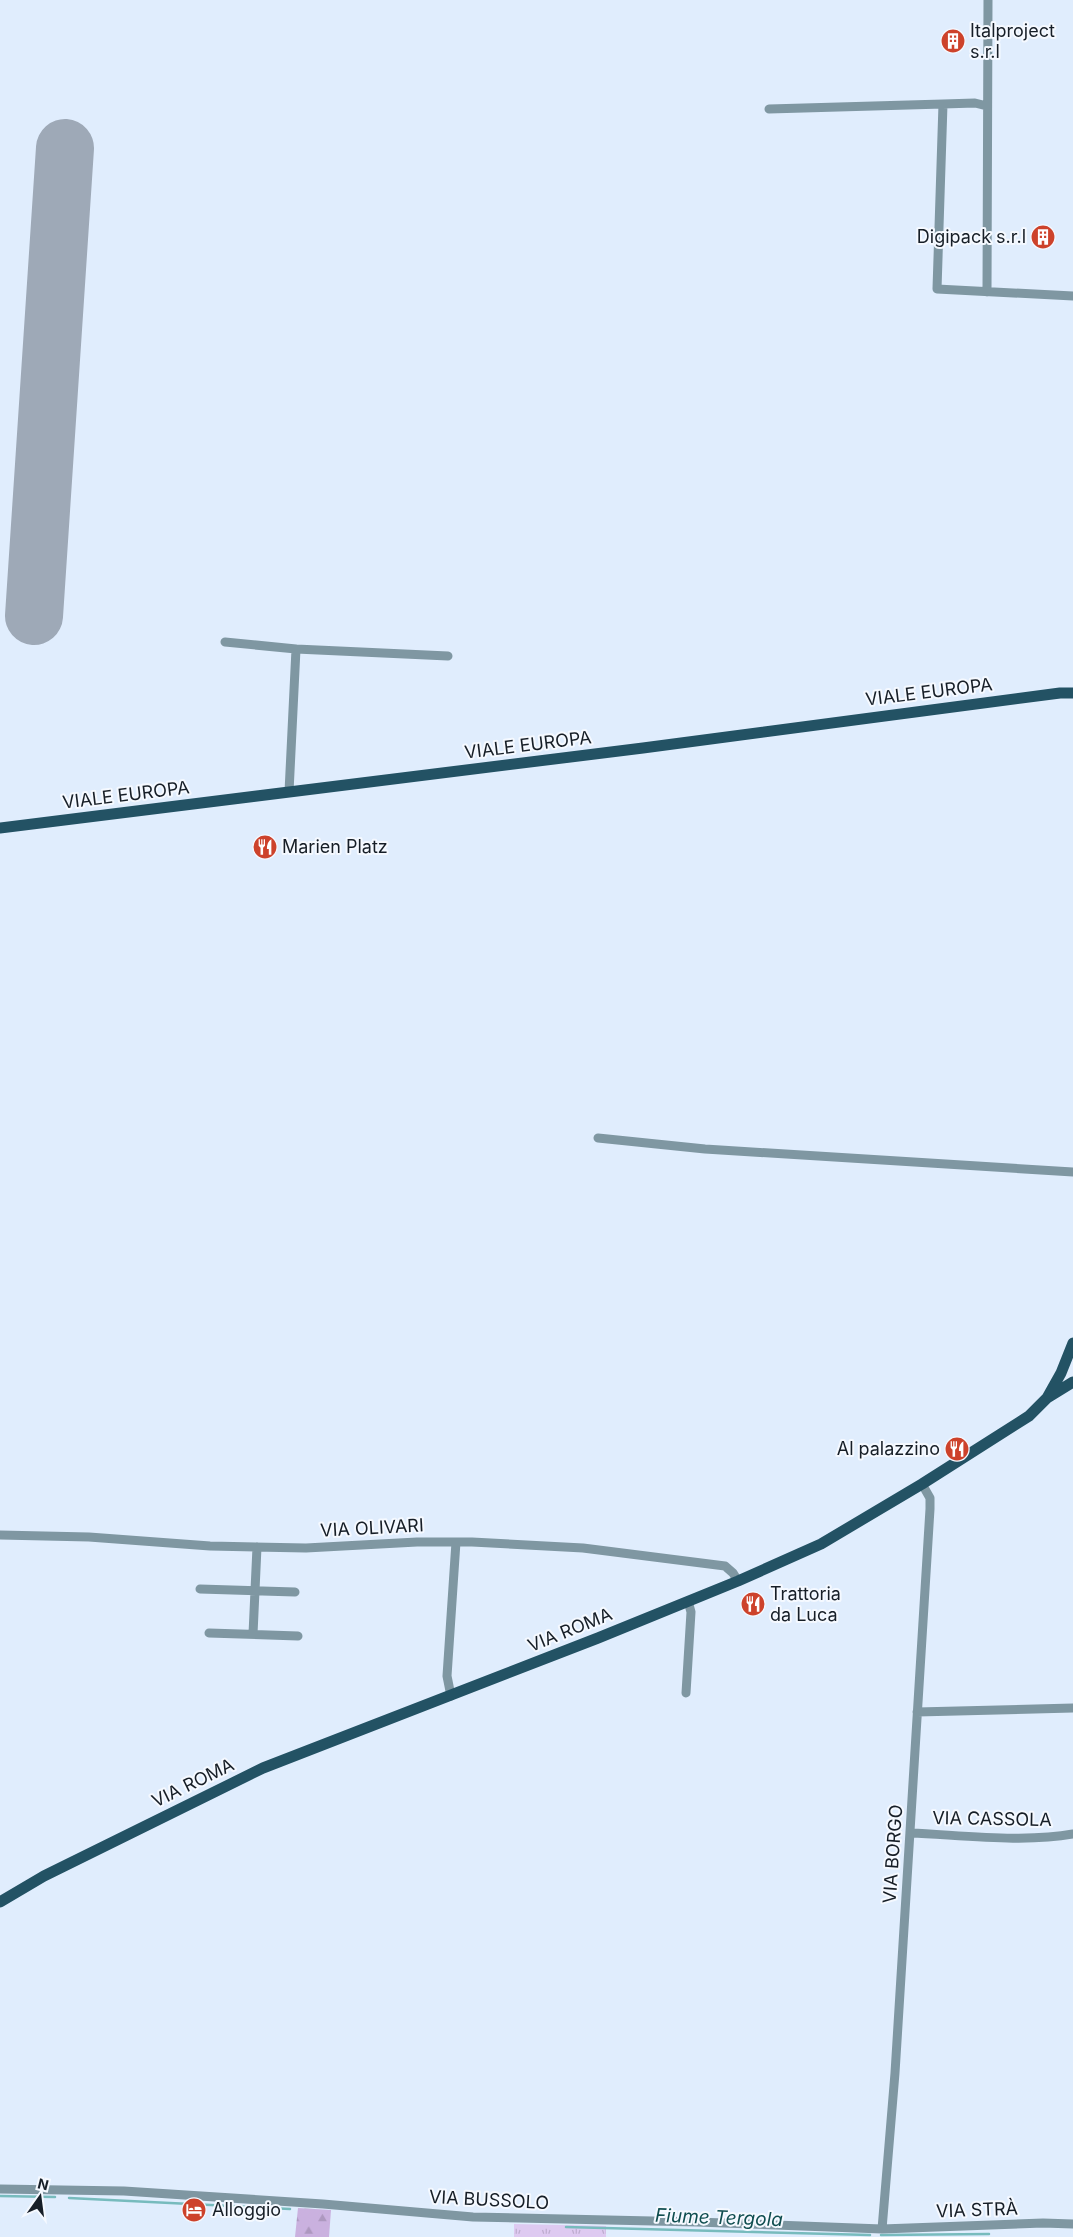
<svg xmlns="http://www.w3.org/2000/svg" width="1073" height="2237" viewBox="0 0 1073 2237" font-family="Inter,sans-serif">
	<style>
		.grass { fill: url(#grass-tufts) }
		.forest { fill: url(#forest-firs) }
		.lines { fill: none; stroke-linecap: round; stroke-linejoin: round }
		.stream { stroke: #77bbbd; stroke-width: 2.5 }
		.runway { stroke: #9ea9b7; stroke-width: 58 }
		.minor { stroke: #7f97a2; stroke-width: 9 }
		.major { stroke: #235264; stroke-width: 11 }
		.labels { text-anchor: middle; stroke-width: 4; stroke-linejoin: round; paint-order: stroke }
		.poi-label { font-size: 18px; fill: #161e27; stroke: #f5f9ff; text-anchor: start }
		.street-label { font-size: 18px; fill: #161e27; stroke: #f5f9ff }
		.water-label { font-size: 19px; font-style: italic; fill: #104e50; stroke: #f5f9ff }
	</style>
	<defs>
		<pattern id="grass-tufts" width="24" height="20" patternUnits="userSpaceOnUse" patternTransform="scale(1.25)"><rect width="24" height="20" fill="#decaf1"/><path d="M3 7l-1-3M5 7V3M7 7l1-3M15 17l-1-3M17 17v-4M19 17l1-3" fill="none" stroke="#beadcf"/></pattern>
		<pattern id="forest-firs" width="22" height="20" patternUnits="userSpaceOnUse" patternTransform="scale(1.25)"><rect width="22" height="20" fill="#cab1df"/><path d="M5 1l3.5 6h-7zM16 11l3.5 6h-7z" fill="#ad98bf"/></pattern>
	</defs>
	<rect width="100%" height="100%" fill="#e0edfd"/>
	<path class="grass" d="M514,2224L606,2226V2237H514Z"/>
	<path class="forest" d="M298,2208L331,2210L329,2237H295Z"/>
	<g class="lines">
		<path class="stream" d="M0,2196L55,2197
			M69,2198L290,2209
			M566,2227L870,2235
			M881,2235L989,2234"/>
		<path class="runway" d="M34,616L65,148"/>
		<path class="minor" d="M943,104L937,289L1073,296
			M769,109L943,104L975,103L987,106
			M987,292L988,0
			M225,642L296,649
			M289,792L296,649L448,656
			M598,1138L705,1149L1073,1172
			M0,1535L89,1537L210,1546L306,1548L417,1542H472L583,1548L725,1566L733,1573L738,1581
			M200,1589L295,1592
			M209,1633L298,1636
			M253,1634L257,1547
			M686,1693L691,1612L688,1601
			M451,1696L447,1676L456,1542
			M917,1712L1073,1708
			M911,1833C960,1835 1026,1843 1073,1834
			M0,2189L124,2191L323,2204L473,2217L697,2222L882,2229L1043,2223L1073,2224
			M882,2229L895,2073L930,1509V1498L922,1484"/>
		<path class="major" d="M0,828L643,748L1060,693H1073
			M1047,1398L1073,1382
			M0,1902L44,1876L263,1768L598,1638L738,1581L821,1544L922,1484L1029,1416L1047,1398L1061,1373L1073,1343"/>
	</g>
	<defs>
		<symbol id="building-disc" viewBox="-11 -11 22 22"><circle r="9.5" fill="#cd422b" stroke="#f5f9ff"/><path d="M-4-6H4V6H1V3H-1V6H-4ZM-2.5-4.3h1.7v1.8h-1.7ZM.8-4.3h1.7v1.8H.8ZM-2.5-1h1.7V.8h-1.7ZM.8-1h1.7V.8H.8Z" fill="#fff"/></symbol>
		<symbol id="restaurant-disc" viewBox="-11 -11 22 22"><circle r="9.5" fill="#cd422b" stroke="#f5f9ff"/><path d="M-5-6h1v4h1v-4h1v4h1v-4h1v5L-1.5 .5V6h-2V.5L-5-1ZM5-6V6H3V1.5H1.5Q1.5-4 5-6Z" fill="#fff"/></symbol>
		<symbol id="hotel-disc" viewBox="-11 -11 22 22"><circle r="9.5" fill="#cd422b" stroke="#f5f9ff"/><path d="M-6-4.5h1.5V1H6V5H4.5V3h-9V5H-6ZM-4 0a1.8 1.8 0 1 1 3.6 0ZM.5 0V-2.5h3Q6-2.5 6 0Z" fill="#fff"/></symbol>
	</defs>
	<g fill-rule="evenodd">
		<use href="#building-disc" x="939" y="27" width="28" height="28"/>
		<use href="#building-disc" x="1029" y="223" width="28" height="28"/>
		<use href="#restaurant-disc" x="251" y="833" width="28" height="28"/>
		<use href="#restaurant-disc" x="943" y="1435" width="28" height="28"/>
		<use href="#restaurant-disc" x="739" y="1590" width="28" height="28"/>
		<use href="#hotel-disc" x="180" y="2196" width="28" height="28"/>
	</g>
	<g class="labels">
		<g class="poi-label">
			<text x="970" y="37">Italproject<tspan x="970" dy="21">s.r.l</tspan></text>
			<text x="1026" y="243" text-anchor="end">Digipack s.r.l</text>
			<text x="282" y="853">Marien Platz</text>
			<text x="940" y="1455" text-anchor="end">Al palazzino</text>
			<text x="770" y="1600">Trattoria<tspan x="770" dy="21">da Luca</tspan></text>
			<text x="212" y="2216">Alloggio</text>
		</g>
		<g class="street-label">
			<text transform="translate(929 692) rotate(-7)" y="6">VIALE EUROPA</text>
			<text transform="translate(528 745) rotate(-7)" y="6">VIALE EUROPA</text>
			<text transform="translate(126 795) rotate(-7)" y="6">VIALE EUROPA</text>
			<text transform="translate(372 1528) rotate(-3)" y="6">VIA OLIVARI</text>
			<text transform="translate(570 1630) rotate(-22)" y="6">VIA ROMA</text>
			<text transform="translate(193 1783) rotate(-26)" y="6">VIA ROMA</text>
			<text transform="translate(992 1819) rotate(1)" y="6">VIA CASSOLA</text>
			<text transform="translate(893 1854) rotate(-86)" y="6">VIA BORGO</text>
			<text transform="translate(489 2200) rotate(3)" y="6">VIA BUSSOLO</text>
			<text transform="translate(977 2210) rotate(-2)" y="6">VIA STRÀ</text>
		</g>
		<g class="water-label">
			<text transform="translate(719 2217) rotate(2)" y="7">Fiume Tergola</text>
		</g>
	</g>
	<g transform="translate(40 2197) rotate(14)" stroke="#f5f9ff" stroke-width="4" paint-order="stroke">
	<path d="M0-4L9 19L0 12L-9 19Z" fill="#161e27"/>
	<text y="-8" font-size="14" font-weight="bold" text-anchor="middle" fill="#161e27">N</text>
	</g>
</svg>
